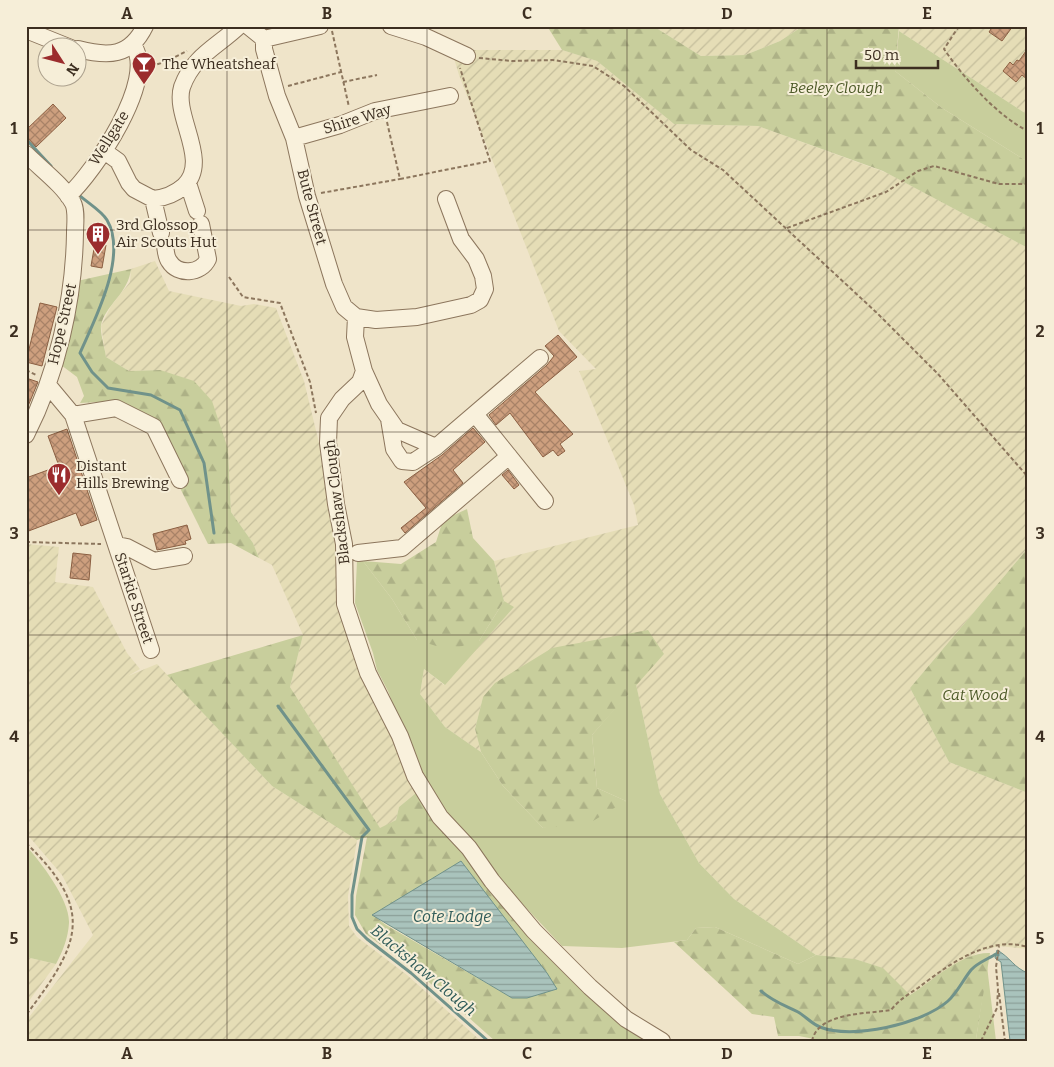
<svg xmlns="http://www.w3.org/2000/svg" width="1054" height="1067" viewBox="0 0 1054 1067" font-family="Bitter,serif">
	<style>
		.farmland { fill: url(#farmland-furrows) }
		.green { fill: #c8ce9c }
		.forest { fill: url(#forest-firs); fill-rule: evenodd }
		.water { fill: url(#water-rules); stroke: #70928a }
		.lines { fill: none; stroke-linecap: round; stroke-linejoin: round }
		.stream { stroke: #70928a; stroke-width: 3 }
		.building { fill: url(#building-cross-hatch); stroke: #8b5f42 }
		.minor-casing { stroke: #8c765d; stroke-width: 18 }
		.path { stroke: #8c765d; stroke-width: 2; stroke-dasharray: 4 2.5; stroke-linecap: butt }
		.minor { stroke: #f9f1dc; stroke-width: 16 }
		.grid { fill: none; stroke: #3c2e20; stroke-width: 1; stroke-opacity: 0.55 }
		.labels { text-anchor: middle; stroke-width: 4; stroke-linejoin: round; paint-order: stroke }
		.poi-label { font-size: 15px; fill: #3c2e20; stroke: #f6eed8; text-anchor: start }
		.park-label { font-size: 15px; font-style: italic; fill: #4c5927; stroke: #f6eed8 }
		.street-label { font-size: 15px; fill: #3c2e20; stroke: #f6eed8 }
		.water-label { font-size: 16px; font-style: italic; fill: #305c59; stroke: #f6eed8 }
		.neatline { fill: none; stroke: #3c2e20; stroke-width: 2 }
		.grid-label { font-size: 16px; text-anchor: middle; font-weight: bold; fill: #3c2e20 }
	</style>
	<defs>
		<pattern id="farmland-furrows" width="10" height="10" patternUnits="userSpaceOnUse" patternTransform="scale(1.25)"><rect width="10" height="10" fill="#e5ddb6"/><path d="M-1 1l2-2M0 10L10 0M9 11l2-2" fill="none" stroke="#c5be9c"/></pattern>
		<pattern id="forest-firs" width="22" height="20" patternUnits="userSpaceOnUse" patternTransform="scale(1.25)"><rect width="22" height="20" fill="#c8ce9c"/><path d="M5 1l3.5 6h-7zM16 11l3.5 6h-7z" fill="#adb186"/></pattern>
		<pattern id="water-rules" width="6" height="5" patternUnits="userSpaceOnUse" patternTransform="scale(1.25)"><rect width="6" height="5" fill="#a9c3bc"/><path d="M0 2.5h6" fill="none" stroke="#8b9f98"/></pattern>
		<pattern id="building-cross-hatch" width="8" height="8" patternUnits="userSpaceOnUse" patternTransform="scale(1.25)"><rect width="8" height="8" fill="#cd9f7e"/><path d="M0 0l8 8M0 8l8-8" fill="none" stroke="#a88267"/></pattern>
	</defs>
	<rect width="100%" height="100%" fill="#efe4c9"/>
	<path class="farmland" d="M653,26H803L780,41L745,55L701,56Z
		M899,26H1028V115L899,31Z
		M449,42L470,50H562L597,61L674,124L758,126L887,173L1028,248V548L910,688L949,762L1028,793V949L999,946L979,952L909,995L882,968L855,959L816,955L734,899L699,863L660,794L636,684L664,654L483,697L475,729L481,752L445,727L420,694L424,669L444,685L513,608L504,601L494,561L638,525L634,505L579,371L596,369L559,331L459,75Z
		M155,261L169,291L241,306L254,304L276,308L304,381L319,443L352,647L416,793L399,807L396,820L380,829L290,687L303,635L272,565L259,558L253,543L231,512L228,449L160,370L129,371L106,357L101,326L111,306L130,282L131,269Z
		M26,544L59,547L55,582L93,587L127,653L140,669L128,676L157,664L272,786L357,840L348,896L349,926L357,937L407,975L481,1041H26V1021L93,935L62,875L26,833Z
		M26,957L56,964L26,1005Z"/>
	<path class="green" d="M899,31L1028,115V162L942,108L895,71Z
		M357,561H363L392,599L417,640L479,641L504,601L514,607L445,685L424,669L420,694L445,727L481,752L503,786L543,828L626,801L597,788L592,735L636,684L660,794L699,863L734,899L816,955L798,964L715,927L696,928L687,940L622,948L562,946L501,881L451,821L412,754L388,691L377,670L373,653L355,603Z
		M26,846C41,862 70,900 69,923C68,938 63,951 56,964L26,957Z
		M987,966L996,1041H974L976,1039Z"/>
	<path class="forest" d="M547,26H653L701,56L745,55L780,41L803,26H899L895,71L942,108L1028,162V248L883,171L758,126L674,124L597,61L562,50Z
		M131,269C128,294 106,304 101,325C100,334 105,348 106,357L129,371L160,370L194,381L212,401L228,449L231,512L253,543L259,558L231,543L208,544L179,486L157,423L118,401L80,403L84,396L77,377L61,365L77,281Z
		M467,509L473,538L494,561L504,601L479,641L449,650L417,640L392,599L363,561L401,564L436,542L443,520Z
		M1028,548V793L949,762L910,688Z
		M648,630L664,654L592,735L597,788L626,801L588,824L543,828L503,786L481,752L475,729L483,697L495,683L552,648Z
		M303,635L290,687L380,828L396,820L399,807L416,793L436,825L638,1036L646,1041H495L412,967L366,934L355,915L356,896L367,837L357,840L272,786L167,675ZM373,915L527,998H512L386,925Z
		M715,927L798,964L816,955L855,959L883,968L910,995C933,981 961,952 990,953L976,1039L824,1041L799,1036H778L774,1017L752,1014L674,942L687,940L696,928Z"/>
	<path class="water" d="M461,861L547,973L557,989L527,998H512L372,915Z
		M997,950C1010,957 1014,968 1028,973V1041H1010L1001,962L995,958Z"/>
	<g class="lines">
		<path class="stream" d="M26,139L51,166
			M78,194C86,202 101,210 107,220C128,256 95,319 80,353L92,372L108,388L151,395L180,410L204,463L214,533
			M278,706L369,830L362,837L352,895V917L357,929L367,939L411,973L488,1041
			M761,991C774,1002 784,1005 798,1012C805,1016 812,1024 820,1027C852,1040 922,1024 948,1001C957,993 963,980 971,970C977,963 988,959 996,954L998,955"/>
	</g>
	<path class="building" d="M993,26H1013L1002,41L989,32Z
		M1028,48V80L1022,75L1016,82L1003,71L1010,62L1013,65L1017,60L1019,61Z
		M53,104L66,118L36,147L26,136V130Z
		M95,243L106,245L102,268L91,266Z
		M40,303L57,307L42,366L26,362Z
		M558,335L577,357L535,392L573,434L560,444L565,451L558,456L553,450L543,457L510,413L496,425L489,415L547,365L554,356L545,346Z
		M26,378L38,382L26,411Z
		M473,428L485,442L453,470L463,483L405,533L401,528L426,508L404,482L442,455Z
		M67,429L97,520L81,526L76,513L26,532V478L59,466L48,436Z
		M508,470L519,485L514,489L502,475Z
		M187,525L191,539L185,541L186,544L157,550L153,534Z
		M73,553L91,555L89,580L70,578Z"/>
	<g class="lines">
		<defs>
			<path id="minor" d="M248,26L264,39V49L277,96L294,138L307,196L334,284L344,307L356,317L355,337L364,371L379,404L397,430L436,447L540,358
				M391,26L426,37L467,56
				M26,30L71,48
				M264,39L320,26
				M78,49C108,57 130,57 145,26
				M294,138L340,125L375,111L450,96
				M104,151L118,161L129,183L134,189L153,199C165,198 175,194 184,186C211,161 173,116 182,87C193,56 217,47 239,26
				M26,154C41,169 63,185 73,203C77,211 75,224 75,233C74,301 57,374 26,435
				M188,183L197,211
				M68,196C94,172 158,79 133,45
				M153,199L161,233
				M165,246C166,251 166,257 169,261C178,276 201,274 208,259L201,224
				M356,317L376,320L417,317L471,305L480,300L485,289L483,276L476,259L461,239L446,199
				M364,371L360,382L342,399L329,418L328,443L336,504L344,544L345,604L368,673L400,736L415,776L440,817L469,848L492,881L534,931L590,987L626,1019L662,1041
				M48,385L73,415L151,650
				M475,414L545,501
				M73,415L116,408L154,427L180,480
				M389,419L394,449L402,461L413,462L436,447
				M117,545L127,547L154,561L184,556
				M358,553L402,548L509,456"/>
		</defs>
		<use href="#minor" class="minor-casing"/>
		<path class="path" d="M959,26L944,49C963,77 997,116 1028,131
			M332,31L349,107
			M479,58L512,61L553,60L593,66L624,86L691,150L723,170L877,313L938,374L1028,477
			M151,66L165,62L187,51
			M343,82L377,75
			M288,86L341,72
			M387,122L400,179L490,161L460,68
			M321,193L400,179
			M787,228L886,192L918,171L934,166L999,184H1028
			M229,277L243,297L280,303L310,382L316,413
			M26,370L36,375
			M26,542L101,544
			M26,843C97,911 79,945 26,1015
			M999,993L1005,1041
			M812,1041C818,1012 867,1014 891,1010C899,1000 907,995 918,988C948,965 988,935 1028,947
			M981,1041L997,1008L998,989L996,967L999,946"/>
		<use href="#minor" class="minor"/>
	</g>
	<path class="grid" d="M227,26V1041M427,26V1041M627,26V1041M827,26V1041M26,230H1028M26,432H1028M26,635H1028M26,837H1028"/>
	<defs>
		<symbol id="bar-pin" viewBox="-11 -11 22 30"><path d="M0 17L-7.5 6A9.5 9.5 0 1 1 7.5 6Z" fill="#9b2c2d" stroke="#f6eed8"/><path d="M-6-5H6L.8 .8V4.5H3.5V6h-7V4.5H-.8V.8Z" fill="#fff"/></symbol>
		<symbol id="building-pin" viewBox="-11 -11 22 30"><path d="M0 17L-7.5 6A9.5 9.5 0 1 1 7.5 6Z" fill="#9b2c2d" stroke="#f6eed8"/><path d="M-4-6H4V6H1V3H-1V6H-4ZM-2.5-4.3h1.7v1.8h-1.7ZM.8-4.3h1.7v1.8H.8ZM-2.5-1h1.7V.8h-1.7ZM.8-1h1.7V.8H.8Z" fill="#fff"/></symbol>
		<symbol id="restaurant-pin" viewBox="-11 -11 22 30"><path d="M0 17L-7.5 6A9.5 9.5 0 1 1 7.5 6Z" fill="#9b2c2d" stroke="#f6eed8"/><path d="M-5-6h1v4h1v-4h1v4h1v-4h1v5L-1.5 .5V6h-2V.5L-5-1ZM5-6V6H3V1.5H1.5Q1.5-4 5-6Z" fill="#fff"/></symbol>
	</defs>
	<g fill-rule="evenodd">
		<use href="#bar-pin" x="130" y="50" width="28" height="38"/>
		<use href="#building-pin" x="84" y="220" width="28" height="38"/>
		<use href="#restaurant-pin" x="45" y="461" width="28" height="38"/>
	</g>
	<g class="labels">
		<g class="poi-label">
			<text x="162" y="69">The Wheatsheaf</text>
			<text x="116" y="230">3rd Glossop<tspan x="116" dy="17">Air Scouts Hut</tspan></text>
			<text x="76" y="471">Distant<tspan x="76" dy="17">Hills Brewing</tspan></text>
		</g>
		<g class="park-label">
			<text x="836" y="93">Beeley Clough</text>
			<text x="975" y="700">Cat Wood</text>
		</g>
		<g class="street-label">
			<text transform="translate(357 119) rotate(-17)" y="5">Shire Way</text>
			<text transform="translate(109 138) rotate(-58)" y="5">Wellgate</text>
			<text transform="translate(312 207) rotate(75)" y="5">Bute Street</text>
			<text transform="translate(62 324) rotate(-77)" y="5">Hope Street</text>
			<text transform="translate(337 502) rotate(-97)" y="5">Blackshaw Clough</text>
			<text transform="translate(134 598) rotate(72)" y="5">Starkie Street</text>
		</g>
		<g class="water-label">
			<text x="452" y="922">Cote Lodge</text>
			<text transform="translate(424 970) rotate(40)" y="6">Blackshaw Clough</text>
		</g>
	</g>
	<rect width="1054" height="1067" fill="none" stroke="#f6eed8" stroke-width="55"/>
	<g transform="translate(62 62) rotate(126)"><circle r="24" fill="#f6eed8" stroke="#aca18e"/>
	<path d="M0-4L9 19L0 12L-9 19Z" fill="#9b2c2d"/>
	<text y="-8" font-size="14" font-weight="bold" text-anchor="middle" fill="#3c2e20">N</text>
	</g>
	<path d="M856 60v8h82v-8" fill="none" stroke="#3c2e20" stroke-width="2.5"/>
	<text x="864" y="60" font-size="15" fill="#3c2e20" stroke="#f6eed8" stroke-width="4" paint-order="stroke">50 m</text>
	<rect x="28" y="28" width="998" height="1012" class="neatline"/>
	<g class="grid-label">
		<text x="127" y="19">A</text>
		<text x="327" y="19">B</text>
		<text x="527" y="19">C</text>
		<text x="727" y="19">D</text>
		<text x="927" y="19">E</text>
		<text x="14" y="134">1</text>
		<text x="1040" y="134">1</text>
		<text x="14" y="337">2</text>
		<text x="1040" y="337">2</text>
		<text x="14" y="539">3</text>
		<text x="1040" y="539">3</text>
		<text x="14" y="742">4</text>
		<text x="1040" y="742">4</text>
		<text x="14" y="944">5</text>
		<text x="1040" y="944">5</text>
		<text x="127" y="1059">A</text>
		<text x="327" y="1059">B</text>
		<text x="527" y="1059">C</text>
		<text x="727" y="1059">D</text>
		<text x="927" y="1059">E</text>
	</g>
</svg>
